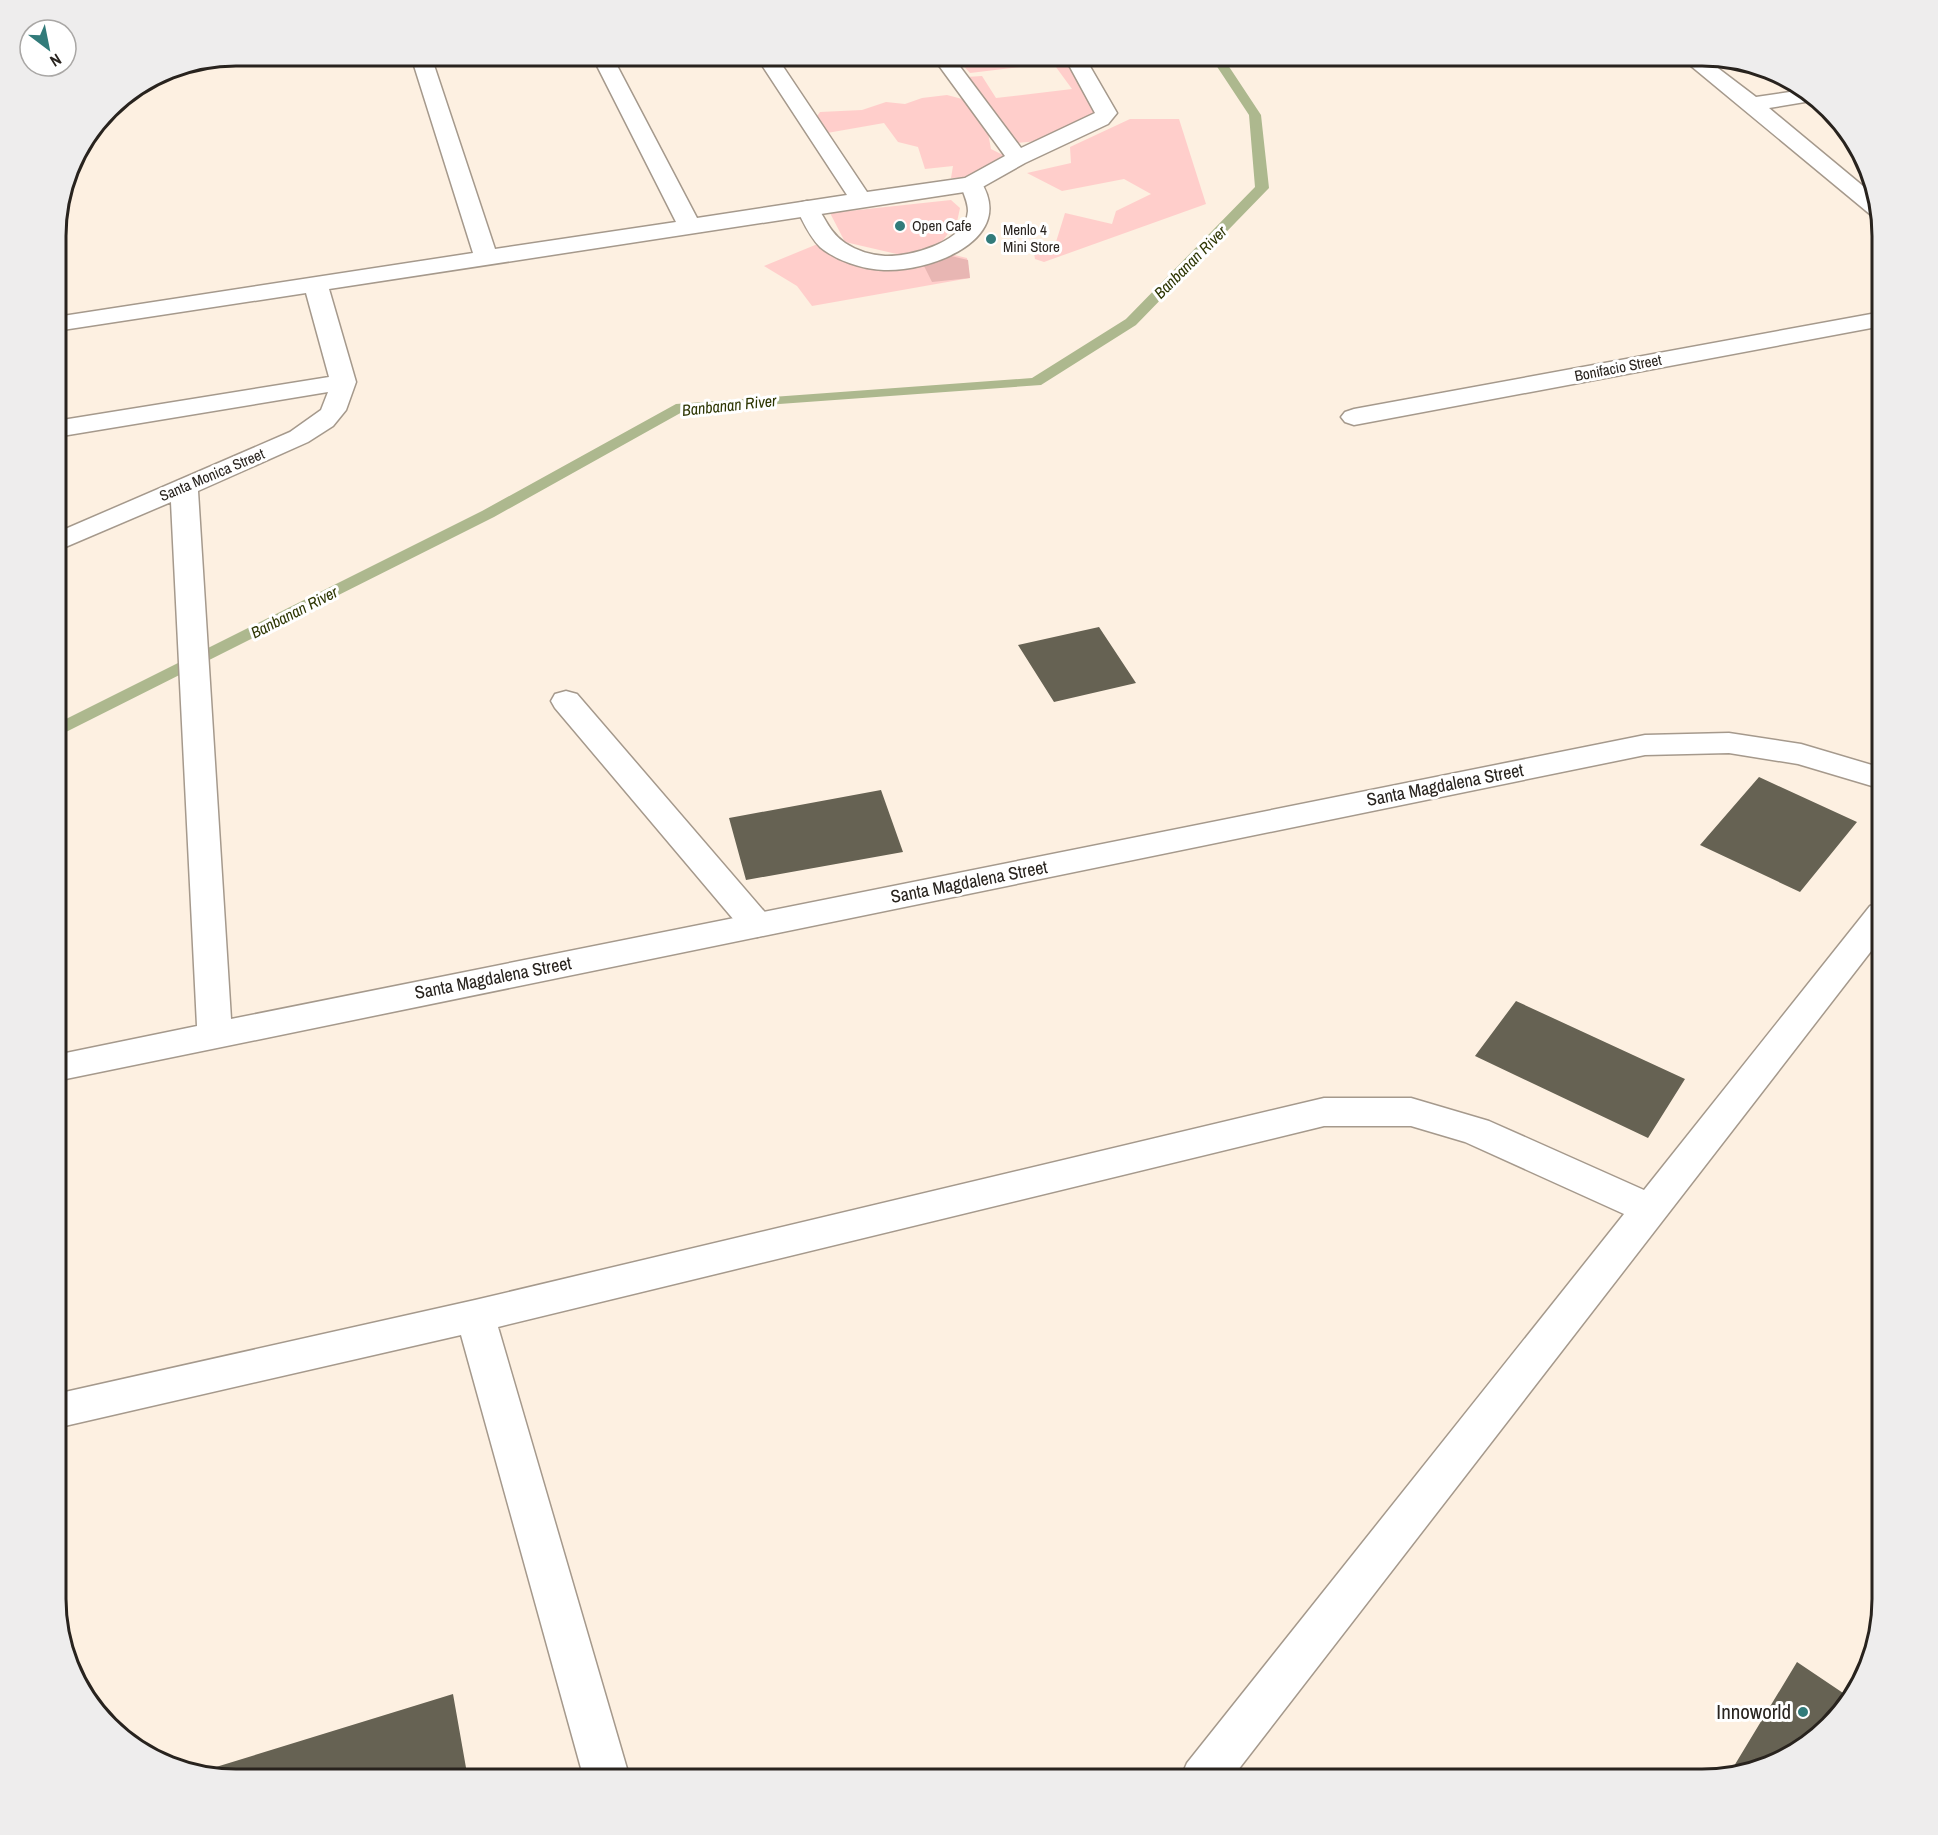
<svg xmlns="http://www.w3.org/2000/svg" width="1938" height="1835" viewBox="0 0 1938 1835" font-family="'Archivo Narrow',sans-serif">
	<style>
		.green { fill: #ffcecb }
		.forest { fill: #e8b6b3 }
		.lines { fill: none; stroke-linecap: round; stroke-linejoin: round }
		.stream { fill: #adb88e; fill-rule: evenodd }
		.building { fill: #666253 }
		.service-casing { stroke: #a5998c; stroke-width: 3 }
		.minor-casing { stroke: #a5998c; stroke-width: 3 }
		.service { fill: #fff; fill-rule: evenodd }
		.minor { fill: #fff; fill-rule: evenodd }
		.poi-dot { fill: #327b7a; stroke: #fff; stroke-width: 2 }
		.labels { text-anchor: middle; stroke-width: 6; stroke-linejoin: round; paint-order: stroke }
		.far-poi-label { font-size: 15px; fill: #28231e; stroke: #fff; text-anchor: start }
		.far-street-label { font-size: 15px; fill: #28231e; stroke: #fff }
		.far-water-label { font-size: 16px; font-style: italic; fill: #2d3603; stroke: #fff }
		.street-label { font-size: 18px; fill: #28231e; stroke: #fff }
		.near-poi-label { font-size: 21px; fill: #28231e; stroke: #fff; text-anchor: end }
		.rim { fill: none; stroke: #28231e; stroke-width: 3 }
	</style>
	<rect width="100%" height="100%" fill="#fdf0e1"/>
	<path class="green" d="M958,56H1069L1101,113L1039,141L1015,143L966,77L982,76L996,98L1072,89L1053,63L970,73L957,59Z
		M947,95L966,100L987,127L991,149L1009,158L975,177L951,178L953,166L925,169L918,147L898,142L884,123L827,133L815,119L820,112L862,110L886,102L905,104L922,98Z
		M1130,119H1179L1206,204L1044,262L1035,259L1032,242H1056L1065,213L1112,224L1116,211L1151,194L1124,179L1062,191L1027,173L1071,163L1070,147Z
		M951,200L960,208L957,222L940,244L901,255L845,242L830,213Z
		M820,243L849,260L950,254L967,258L970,278L812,306L797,286L764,266Z"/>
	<path class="forest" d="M951,256L968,260L970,278L932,282L924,266Z"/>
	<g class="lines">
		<path class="stream" d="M1210,56H1222L1261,115L1269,188L1136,325L1041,385L684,411L494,517L56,737V724L482,511L676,404L1032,378L1126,319L1255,187L1249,115Z"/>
	</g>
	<path class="building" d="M1099,627L1136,683L1054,702L1018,645Z
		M1759,777L1857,822L1800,892L1700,845Z
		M881,790L903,852L746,880L729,818Z
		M1516,1001L1685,1079L1648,1138L1475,1056Z
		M1797,1662L1849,1697L1829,1727L1771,1766L1728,1776Z
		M453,1694L468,1779H236L217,1776L216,1767Z"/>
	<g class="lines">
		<defs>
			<path id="service" d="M971,177L979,179C1020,239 930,272 884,270C862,269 837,261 820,247C809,236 803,221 796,208L799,203L807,201L815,203C825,218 830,233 845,243C857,251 871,255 885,256C911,257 966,242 968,211C968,202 963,192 960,184L963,179Z
				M566,691L577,694L769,917L774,925L769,933L757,937L745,933L555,708L551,701L555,694Z"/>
			<path id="minor" d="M411,56H431L495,249L676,222L592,56H612L697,218L847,195L756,56H776L867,192L965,178L1005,156L932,56H952L1021,148L1095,113L1064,56H1084L1117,113L1108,124L1025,163L979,189L971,191L329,289L356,382L346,410L333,426L308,442L198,491L231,1019L1645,735L1729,733L1801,744L1882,768V789L1798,764L1729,753L1645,755L56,1081V1055L197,1026L171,502L56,551V533L290,432L321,410L328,392L56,437V421L329,377L306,293L56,331V317L473,253Z
				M1679,56H1702L1756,97L1803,90L1817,100L1769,108L1875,196L1880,216L1871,215Z
				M1882,312V326L1354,425L1345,422L1341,417L1345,412L1354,409Z
				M1882,902V937L1231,1779H1180L1187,1763L1624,1214L1465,1142L1411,1126H1324L498,1327L630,1779H584L461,1335L56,1428V1394L475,1300L1324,1098H1411L1489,1121L1644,1190L1870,906Z"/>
		</defs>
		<use href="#service" class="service-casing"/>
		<use href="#minor" class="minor-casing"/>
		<use href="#service" class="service"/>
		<use href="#minor" class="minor"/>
	</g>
	<g class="poi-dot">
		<circle cx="900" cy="226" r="6"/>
		<circle cx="991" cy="239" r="6"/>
		<circle cx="1803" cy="1712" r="6"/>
	</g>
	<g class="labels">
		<g class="far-poi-label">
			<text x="912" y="231">Open Cafe</text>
			<text x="1003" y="235">Menlo 4<tspan x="1003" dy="17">Mini Store</tspan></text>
		</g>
		<g class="far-street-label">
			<text transform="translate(1618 368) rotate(-11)" y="5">Bonifacio Street</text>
			<text transform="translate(212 475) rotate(-23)" y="5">Santa Monica Street</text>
		</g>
		<g class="far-water-label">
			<text transform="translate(1190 262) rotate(-45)" y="6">Banbanan River</text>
			<text transform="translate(729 405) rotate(-6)" y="6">Banbanan River</text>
			<text transform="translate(294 612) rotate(-27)" y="6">Banbanan River</text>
		</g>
		<g class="street-label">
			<text transform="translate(1445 785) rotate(-11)" y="6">Santa Magdalena Street</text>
			<text transform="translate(969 882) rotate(-11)" y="6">Santa Magdalena Street</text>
			<text transform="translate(493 978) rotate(-11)" y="6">Santa Magdalena Street</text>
		</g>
		<g class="near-poi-label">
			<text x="1791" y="1719">Innoworld</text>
		</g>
	</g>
	<path d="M0 0H1938V1835H0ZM236 66H1702A170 170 0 0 1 1872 236V1599A170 170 0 0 1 1702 1769H236A170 170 0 0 1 66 1599V236A170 170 0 0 1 236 66Z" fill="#eeeded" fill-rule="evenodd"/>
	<path class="rim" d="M236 66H1702A170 170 0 0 1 1872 236V1599A170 170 0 0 1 1702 1769H236A170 170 0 0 1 66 1599V236A170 170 0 0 1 236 66Z"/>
	<g transform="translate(48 48) rotate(148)"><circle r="28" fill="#ffffff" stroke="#a9a7a5" stroke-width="1.5"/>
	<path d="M0-4.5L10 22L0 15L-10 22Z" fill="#327b7a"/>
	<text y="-9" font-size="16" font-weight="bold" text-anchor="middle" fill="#28231e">N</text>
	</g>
</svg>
